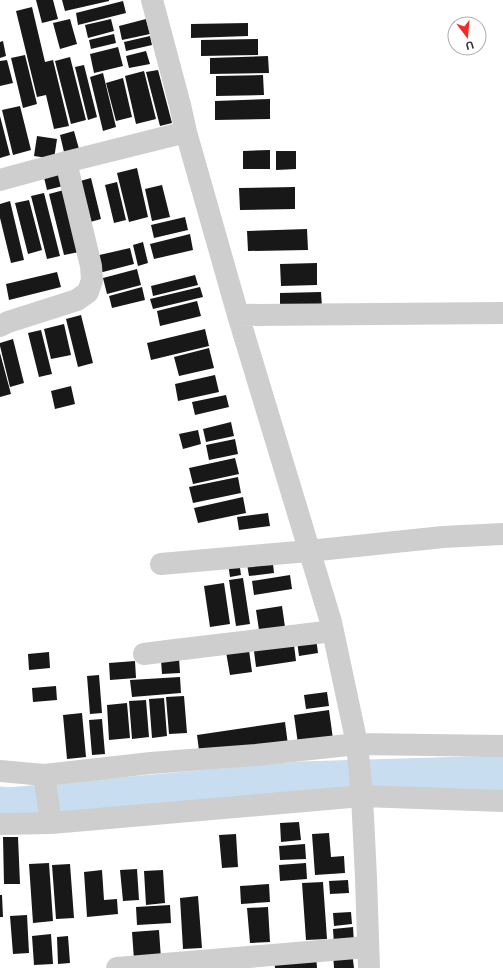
<svg xmlns="http://www.w3.org/2000/svg" width="503" height="968" viewBox="0 0 503 968" font-family="Helvetica,sans-serif">
	<style>
		.lines { fill: none; stroke-linecap: round; stroke-linejoin: round }
		.river { stroke: #c9ddf0; stroke-width: 37 }
		.building { fill: #181818 }
		.street { stroke: #cecece; stroke-width: 22 }
	</style>
	<rect width="100%" height="100%" fill="#fff"/>
	<g class="lines">
		<path class="river" d="M0,805L9,806L300,780L503,774"/>
	</g>
	<path class="building" d="M36,0H53L58,19L42,23Z
		M62,0H109V1L65,11Z
		M123,1L126,13L78,25L76,13Z
		M32,7L45,62L53,60L69,126L54,129L46,95L37,97L16,11Z
		M70,19L77,44L60,49L53,23Z
		M111,19L114,31L88,38L85,25Z
		M146,19L150,34L122,40L119,26Z
		M248,23V36L191,38V24Z
		M114,34L116,43L91,49L89,40Z
		M150,36L152,45L126,51L124,42Z
		M258,39V55L201,56V40Z
		M3,41L6,56L0,58V42Z
		M118,47L123,66L94,73L90,54Z
		M146,51L150,64L129,68L126,56Z
		M25,55L37,104L23,108L11,58Z
		M268,56L269,73L210,74V58Z
		M70,57L86,120L71,124L55,61Z
		M7,60L13,83L0,86V61Z
		M84,65L97,117L88,120L75,67Z
		M158,70L172,123L160,126L146,72Z
		M144,71L156,119L136,124L125,76Z
		M103,73L116,127L103,131L90,77Z
		M263,75L264,95L216,96V76Z
		M123,78L132,117L116,121L106,83Z
		M270,99V119L215,120V101Z
		M20,106L31,150L13,155L2,110Z
		M0,116L10,155L0,158Z
		M74,131L79,149L64,152L60,135Z
		M37,136L57,139L54,159L34,156Z
		M270,150V169H243V151Z
		M276,151H296V169L276,170Z
		M62,164L67,185L47,190L42,169Z
		M137,168L148,217L129,222L117,173Z
		M91,178L101,219L83,224L73,183Z
		M117,182L126,220L114,223L105,185Z
		M162,185L170,217L152,221L145,189Z
		M295,187V209L240,210L239,188Z
		M64,190L79,252L64,255L49,194Z
		M44,193L60,256L47,259L31,196Z
		M29,200L42,250L28,254L15,203Z
		M10,201L24,260L11,263L0,218V204Z
		M185,217L188,230L154,238L151,225Z
		M307,229L308,250L248,251L247,231Z
		M190,234L193,250L154,259L150,244Z
		M143,242L148,263L138,266L133,245Z
		M130,248L134,264L99,273L95,256Z
		M317,263V285L281,286L280,264Z
		M137,269L141,285L107,294L103,278Z
		M57,272L61,287L9,300L6,284Z
		M195,275L198,285L153,296L151,286Z
		M142,287L145,300L112,308L109,296Z
		M200,287L203,297L153,309L150,299Z
		M321,292L322,307L280,308V293Z
		M197,301L201,316L160,326L157,311Z
		M81,315L93,363L78,367L66,319Z
		M64,324L71,355L51,359L44,329Z
		M205,329L209,346L151,360L147,343Z
		M41,330L52,374L39,377L28,333Z
		M13,339L24,383L10,387L0,346V343Z
		M209,348L214,368L179,376L174,357Z
		M0,353L11,394L0,397Z
		M215,375L219,392L178,401L175,384Z
		M71,386L75,404L55,409L51,391Z
		M226,395L229,407L195,415L192,402Z
		M231,422L234,436L206,442L203,429Z
		M198,430L201,444L183,449L179,434Z
		M235,439L238,454L209,460L206,445Z
		M235,458L239,474L193,484L189,468Z
		M238,477L241,493L193,503L189,487Z
		M243,497L246,513L198,523L194,508Z
		M268,513L270,526L239,530L237,517Z
		M272,555L274,573L249,576L246,558Z
		M239,561L241,575L230,577L228,563Z
		M290,575L292,589L254,595L252,581Z
		M243,578L250,624L236,626L229,580Z
		M224,583L230,624L210,627L204,586Z
		M282,606L285,627L259,630L256,610Z
		M293,637L296,661L256,667L253,643Z
		M316,638L318,653L299,656L297,641Z
		M248,643L252,672L230,675L225,646Z
		M49,652L50,668L29,670L28,654Z
		M179,658L180,673L162,674L161,660Z
		M135,661L136,678L110,680L109,663Z
		M99,675L102,713L90,714L87,676Z
		M180,677L181,693L132,697L130,680Z
		M56,686L57,700L33,702L32,688Z
		M327,692L329,706L306,709L304,695Z
		M184,696L187,733L169,734L166,697Z
		M164,698L167,736L152,738L149,699Z
		M146,700L149,737L132,739L129,701Z
		M127,703L130,738L109,740L107,705Z
		M329,710L333,739L298,744L294,715Z
		M82,713L86,757L67,759L63,715Z
		M102,719L105,754L92,755L89,720Z
		M285,722L288,745L200,758L197,735Z
		M299,822L301,840L281,842L280,823Z
		M329,833L331,857L344,856L345,873L315,875L312,834Z
		M236,834L238,867L222,868L219,835Z
		M3,837H18L20,884H4Z
		M305,844L306,859L280,860L279,846Z
		M49,863L53,921L33,923L29,864Z
		M306,863L307,879L280,881L279,865Z
		M70,864L74,918L56,919L52,865Z
		M137,869L139,900L123,901L120,870Z
		M102,870L104,900L117,899L118,914L87,917L84,872Z
		M163,870L165,903L146,905L144,871Z
		M348,880L349,893L330,894L329,881Z
		M323,882L327,939L306,940L302,883Z
		M269,884L270,902L241,904L240,886Z
		M0,895H2L3,917H0Z
		M198,896L202,948L183,949L180,898Z
		M170,905L171,923L137,925L136,907Z
		M268,907L270,942L250,943L247,908Z
		M351,912L352,924L334,926L333,913Z
		M27,915L29,953L13,954L10,916Z
		M353,927L354,944L334,945L333,929Z
		M159,930L161,959L134,960L132,932Z
		M51,934L53,964L34,965L32,936Z
		M68,936L70,963L58,964L57,937Z
		M352,952L354,968H334L333,953Z
		M316,955L317,968H275L274,958Z"/>
	<g class="lines">
		<path class="street" d="M152,0L180,105L186,132L238,315L331,622L357,744L362,796L366,878L369,968
			M0,180L66,162L186,132
			M238,315L503,313
			M0,326L8,322L77,300L88,292L92,280L91,266L66,162
			M161,564L309,551L443,537L503,534
			M144,654L167,651L333,631
			M0,771L44,775L151,763L256,755L357,744L503,746
			M44,775L51,823
			M0,824L51,823L362,796L503,801
			M117,968L368,947"/>
	</g>
	<g transform="translate(467 36) rotate(164)"><circle r="19" fill="#ffffff" stroke="#adadad"/>
	<path d="M0-3L7 15L0 10L-7 15Z" fill="#f62925"/>
	<text y="-6" font-size="11" font-weight="bold" text-anchor="middle" fill="#313131">U</text>
	</g>
</svg>
